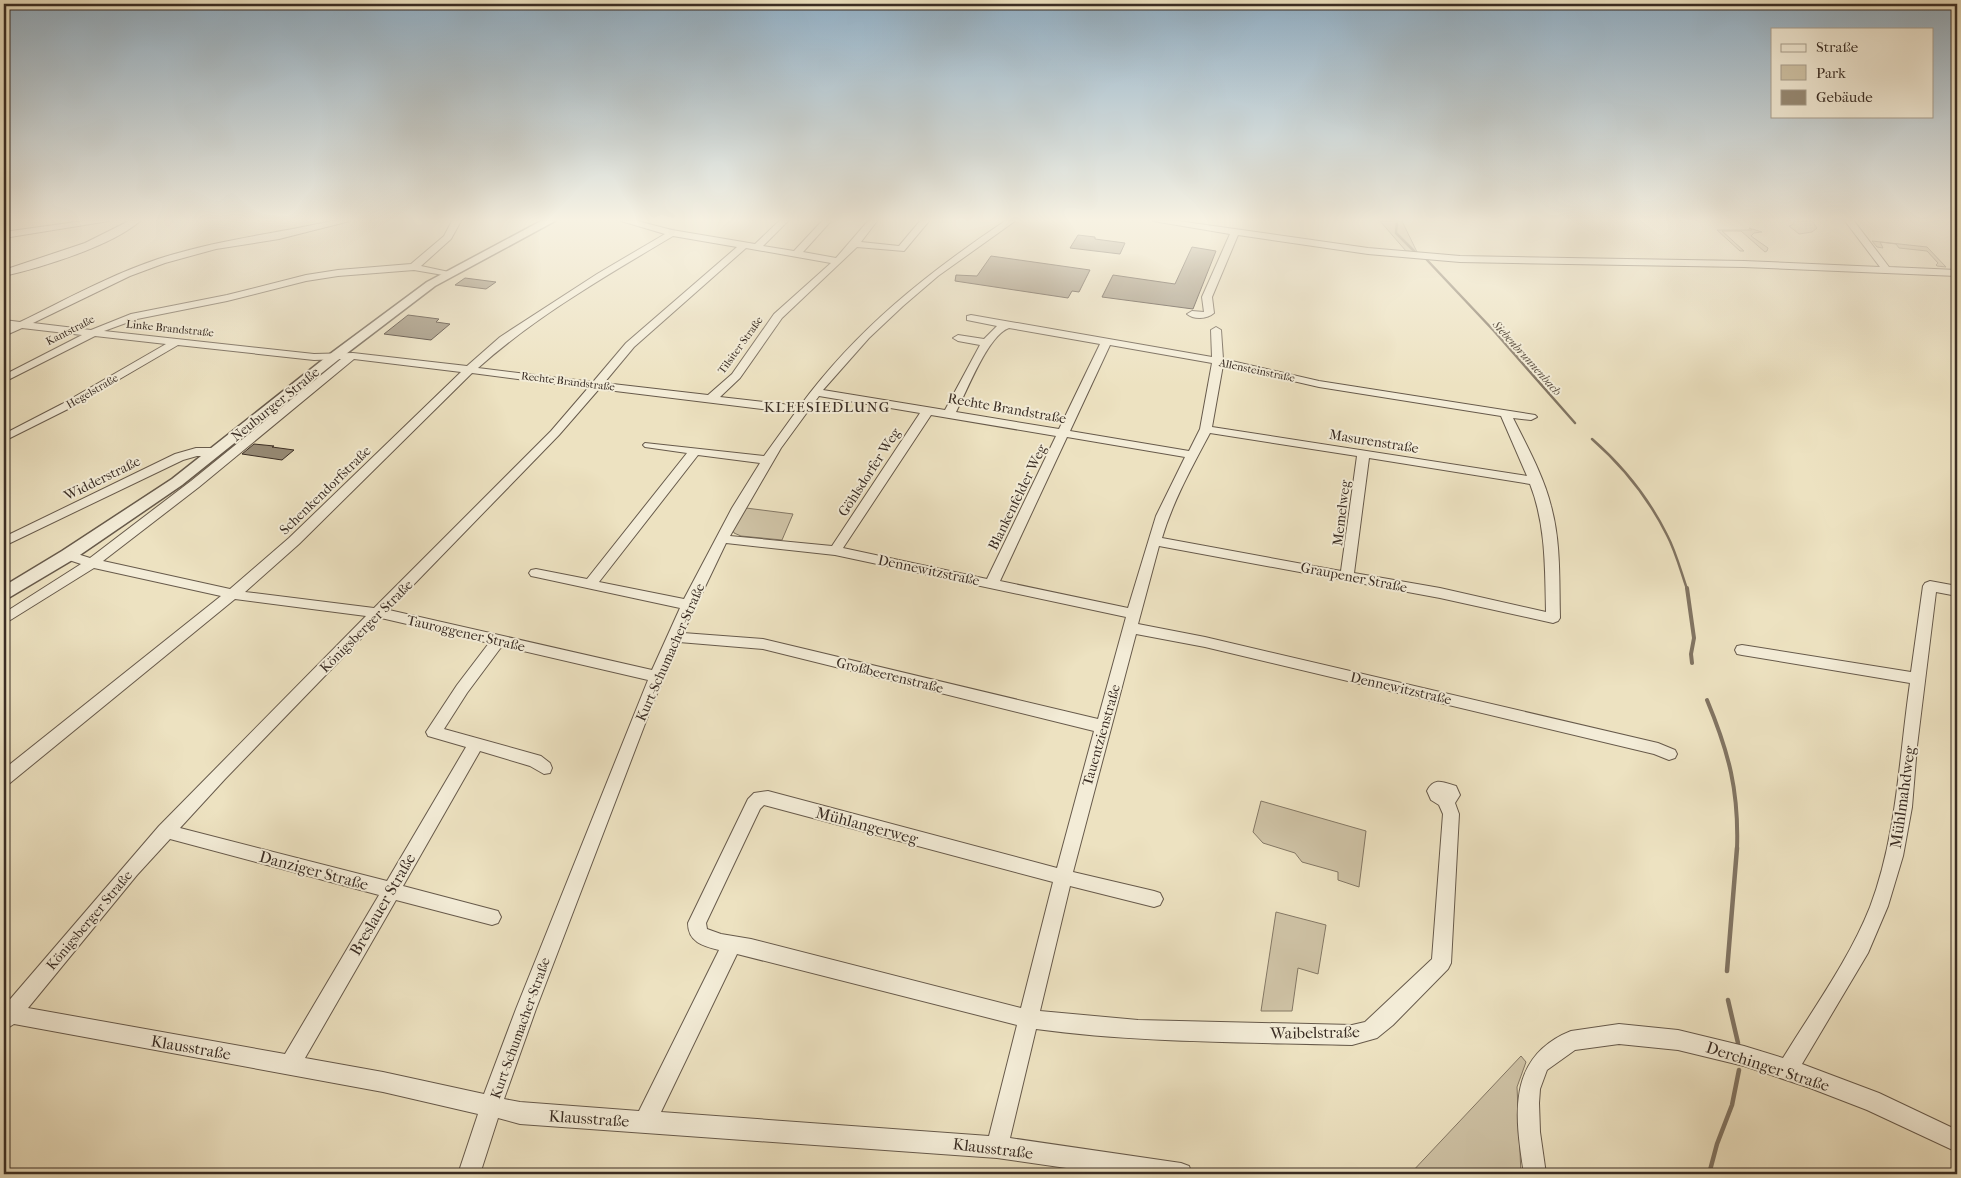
<svg xmlns="http://www.w3.org/2000/svg" width="1961" height="1178" viewBox="0 0 1961 1178" font-family="'IM FELL French Canon',serif">
	<style>
		.green { fill: #cfc3a6; stroke: #847865 }
		.lines { fill: none; stroke-linecap: round; stroke-linejoin: round }
		.stream-far2 { stroke: #817462; stroke-width: 2.5 }
		.stream-far1 { stroke: #817462; stroke-width: 4 }
		.stream { stroke: #817462; stroke-width: 4.5 }
		.building { fill: #978b76; stroke: #3a2d24 }
		.minor-casing { stroke: #675a4b; stroke-width: 2 }
		.tertiary-casing { stroke: #675a4b; stroke-width: 3 }
		.minor { fill: #f3ecd7; fill-rule: evenodd }
		.tertiary { fill: #f3ecd7; fill-rule: evenodd }
		.labels { text-anchor: middle; stroke-width: 4; stroke-linejoin: round; paint-order: stroke }
		.far-street-label { font-size: 11px; fill: #3a2d24; stroke: #f3ecd7 }
		.far-water-label { font-size: 12px; font-style: italic; fill: #5d5143; stroke: #f3ecd7 }
		.street-label { font-size: 14px; fill: #3a2d24; stroke: #f3ecd7 }
		.neighbourhood-label { font-size: 15px; letter-spacing: 1px; fill: #3a2d24; stroke: #f3ecd7 }
		.near-street-label { font-size: 16px; fill: #3a2d24; stroke: #f3ecd7 }
	</style>
	<rect width="100%" height="100%" fill="#ede2c1"/>
	<filter id="stains"><feTurbulence type="fractalNoise" baseFrequency=".004" numOctaves="4"/><feColorMatrix values="0 0 0 0 .2 0 0 0 0 .09 0 0 0 0 .02 0 0 0 .5 -.17"/></filter>
	<radialGradient id="worn" r=".72"><stop offset=".6" stop-color="#630" stop-opacity="0"/><stop offset="1" stop-color="#630" stop-opacity=".3"/></radialGradient>
	<path class="green" d="M1380,221H1402L1417,252L1406,251Z
		M1793,221H1812L1817,228L1812,232L1799,234L1789,226L1794,224Z
		M1749,228L1762,232L1754,233L1751,236L1768,248L1767,251L1765,252L1741,231H1722L1744,251H1740L1717,230H1752Z
		M1872,241L1927,247L1946,267L1937,266L1936,265L1938,263L1927,251L1899,248L1896,244L1880,242L1883,248L1877,247Z
		M746,508L793,514L782,540L741,536L734,533L733,530Z
		M1261,801L1366,831L1359,887L1338,880V872L1302,862L1295,853L1263,843L1253,832Z
		M1276,912L1326,925L1318,974L1298,968L1292,1011H1261Z
		M1521,1056L1526,1062L1517,1087L1521,1174H1410Z"/>
	<g class="lines">
		<path class="stream-far2" d="M1397,221L1396,233L1415,252
			M1427,260L1494,331L1575,423
			M1592,439C1624,467 1648,497 1667,535C1676,552 1681,572 1687,589"/>
		<path class="stream-far1" d="M1687,588L1694,638L1691,654L1692,663
			M1707,700C1729,753 1739,791 1737,849"/>
		<path class="stream" d="M1727,971L1737,848
			M1728,1000L1738,1043
			M1709,1174L1717,1144L1732,1105L1739,1070"/>
	</g>
	<path class="building" d="M1078,235L1095,237V239L1125,243L1120,254L1070,248Z
		M1192,247L1216,251L1193,309L1102,297L1113,275L1175,284Z
		M991,256L1090,270L1079,292L1072,291L1068,298L955,281L956,275L977,276Z
		M465,278L496,282L486,289L455,285Z
		M408,315L439,319L436,322L450,324L431,340L384,334Z
		M254,444L274,446L272,447L294,450L282,460L242,454Z"/>
	<g class="lines">
		<defs>
			<path id="minor" d="M83,221H109L4,238V232Z
				M129,221H140C112,246 40,268 4,276V270L85,243Z
				M332,221H350L279,239L216,249L165,263L130,276L33,323L91,330L131,314L227,295L306,275L338,270L411,264L444,236L452,221H461L451,239L421,266L449,272V276L414,270L338,276L306,281L227,301L137,319L104,331L314,354L353,353L467,366L500,337L597,274L665,234L621,221H637L672,230L755,244L779,221H788L763,246L794,251L822,221H831L803,252L836,258L868,221H877L861,242L899,246L920,221H929L904,251L857,247L782,318L740,378L720,397L800,406C857,329 926,274 1005,221H1015L938,276L903,306L869,338L823,390L945,410L980,345L958,341L953,338L958,335L984,339L997,326L967,320V316L971,315L1212,357L1211,330L1216,327L1221,330L1223,359L1319,381L1535,415L1537,417L1531,420L1513,418C1527,446 1544,477 1551,506C1561,542 1559,581 1560,618L1558,621L1553,623L1440,598L1159,546L1138,624L1205,637L1658,743L1675,750L1677,754L1675,758L1669,760L1654,754L1205,647L1136,634L1073,872L1154,891L1160,893L1163,899L1160,905L1154,907L1070,886L1040,1011L1138,1020L1352,1025L1365,1022L1432,959L1443,814L1439,805L1431,800L1427,791C1434,777 1443,782 1456,786L1460,795L1455,803L1459,814L1451,963L1448,969L1393,1025L1377,1038L1352,1045C1246,1042 1140,1043 1036,1029L1010,1138L1181,1163L1189,1166L1192,1174H1108L997,1158L520,1124L498,1118L480,1174H458L478,1114L383,1092L14,1024L6,1029L4,1028V1004H6L159,826L366,616L235,599L10,783L4,784V769L221,596L94,568L4,624V613L81,564L63,558L61,555L63,552L68,551L90,558L191,481L341,359L314,360L178,345L70,408L4,441V434L62,404L166,344L95,336L4,382V375L82,335L22,328L4,336V329L9,327L4,326V320L20,322C65,300 110,275 158,259C215,240 274,234 332,221ZM673,236L737,247L626,343L593,382L478,368C536,316 606,276 673,236ZM746,248L831,263L774,314L732,374L708,395L604,383L634,347ZM1009,328L1100,344L1059,429L956,412C967,391 988,335 1009,328ZM1110,345L1212,363L1200,429L1189,451L1070,431ZM354,359L461,372L289,538L230,589L103,561L199,487ZM1223,365L1319,387L1501,416L1527,476L1212,427ZM472,373L588,388L551,431L374,608L245,592L299,544ZM599,389L795,413L764,456L645,443L643,445L645,447L687,453L587,579L536,569L531,570L529,573L531,576L536,577L680,608L652,670L389,610L559,435ZM819,396L920,413L832,546L730,536L781,448ZM931,415L1056,436L987,579L843,548ZM1210,433L1357,456L1341,571L1162,538C1173,501 1192,467 1210,433ZM1067,437L1185,457L1156,516L1128,608L1000,581ZM698,455L760,463L732,508L684,599L599,582ZM1369,458L1530,484C1546,525 1545,568 1546,612L1440,588L1354,573ZM726,543L835,555L1126,617L1098,719L763,639L683,633ZM381,618L489,643L457,685L426,732L428,736L466,747L387,881L180,828L225,779ZM679,642L763,649L1094,731L1057,868L768,791L754,793L748,799L688,923C688,942 703,946 719,950L639,1111L520,1102L504,1099L536,1009L653,703ZM502,646L648,680L516,1009L484,1094L383,1072L305,1058L396,900L492,925L498,923L501,917L498,911L403,886L480,751L530,766L544,774L550,773L552,768L550,763L541,756L444,729L467,693ZM764,805L1053,882L1021,1008L751,939L721,934L707,929L706,923L760,809ZM170,839L379,895L285,1054L28,1008L137,875ZM737,954L1017,1025L989,1136L661,1112Z
				M1153,221H1178L1368,248L1460,256L1744,261L1880,267L1845,221H1854L1889,267L1957,270V276L1744,267L1460,262L1368,254L1238,235L1212,297L1214,313C1207,319 1194,320 1187,314L1192,311L1204,312L1202,297L1230,234Z
				M196,448H215L221,452L215,456H197L183,460L4,546V537L175,454Z
				M1930,581L1957,586V596L1936,592L1917,746L1912,807L1903,856L1888,906L1868,953L1802,1064L1879,1093L1957,1130V1152L1867,1110L1810,1088L1744,1066L1678,1050L1619,1044L1575,1050L1547,1070L1540,1089L1539,1103L1540,1132L1546,1174H1524C1515,1117 1506,1057 1571,1031L1619,1024L1678,1030L1744,1046L1783,1058C1813,1009 1849,960 1870,907C1897,836 1899,758 1910,683L1742,655L1737,654L1735,650L1737,646L1742,645L1911,672L1923,586L1925,583Z"/>
			<path id="tertiary" d="M541,221H555L435,286L338,360L182,485L74,559L10,597L4,598V586L62,551L172,479L330,354L427,282Z"/>
		</defs>
		<use href="#minor" class="minor-casing"/>
		<use href="#tertiary" class="tertiary-casing"/>
		<use href="#minor" class="minor"/>
		<use href="#tertiary" class="tertiary"/>
	</g>
	<linearGradient id="sky" x2="0" y2="1"><stop stop-color="#91aec3"/><stop offset="0.57" stop-color="#f7f2e3"/><stop offset="1" stop-color="#f7f2e3" stop-opacity="0"/></linearGradient>
	<rect width="1961" height="386" fill="url(#sky)"/>
	<g class="labels">
		<g class="far-street-label">
			<text transform="translate(170 328) rotate(6)" y="4">Linke Brandstraße</text>
			<text transform="translate(70 330) rotate(-27)" y="4">Kantstraße</text>
			<text transform="translate(740 345) rotate(-54)" y="4">Tilsiter Straße</text>
			<text transform="translate(1257 370) rotate(12)" y="4">Allensteinstraße</text>
			<text transform="translate(568 381) rotate(7)" y="4">Rechte Brandstraße</text>
			<text transform="translate(92 391) rotate(-30)" y="4">Hegelstraße</text>
		</g>
		<g class="far-water-label">
			<text transform="translate(1527 358) rotate(48)" y="4">Siebenbrunnenbach</text>
		</g>
		<g class="street-label">
			<text transform="translate(275 404) rotate(-39)" y="5">Neuburger Straße</text>
			<text transform="translate(1007 408) rotate(10)" y="5">Rechte Brandstraße</text>
			<text transform="translate(1374 441) rotate(9)" y="5">Masurenstraße</text>
			<text transform="translate(869 472) rotate(-57)" y="5">Göhlsdorfer Weg</text>
			<text transform="translate(102 478) rotate(-26)" y="5">Widderstraße</text>
			<text transform="translate(325 490) rotate(-44)" y="5">Schenkendorfstraße</text>
			<text transform="translate(1017 497) rotate(-64)" y="5">Blankenfelder Weg</text>
			<text transform="translate(1341 513) rotate(-83)" y="5">Memelweg</text>
			<text transform="translate(929 570) rotate(12)" y="5">Dennewitzstraße</text>
			<text transform="translate(1354 577) rotate(11)" y="5">Graupener Straße</text>
			<text transform="translate(366 626) rotate(-45)" y="5">Königsberger Straße</text>
			<text transform="translate(466 633) rotate(13)" y="5">Tauroggener Straße</text>
			<text transform="translate(670 652) rotate(-66)" y="5">Kurt-Schumacher-Straße</text>
			<text transform="translate(890 675) rotate(14)" y="5">Großbeerenstraße</text>
			<text transform="translate(1401 688) rotate(13)" y="5">Dennewitzstraße</text>
			<text transform="translate(1101 735) rotate(-74)" y="5">Tauentzienstraße</text>
			<text transform="translate(89 920) rotate(-50)" y="5">Königsberger Straße</text>
			<text transform="translate(520 1028) rotate(-70)" y="5">Kurt-Schumacher-Straße</text>
		</g>
		<g class="neighbourhood-label">
			<text x="827" y="412">KLEESIEDLUNG</text>
		</g>
		<g class="near-street-label">
			<text transform="translate(1902 797) rotate(-82)" y="6">Mühlmahdweg</text>
			<text transform="translate(867 825) rotate(15)" y="6">Mühlangerweg</text>
			<text transform="translate(314 870) rotate(15)" y="6">Danziger Straße</text>
			<text transform="translate(382 904) rotate(-60)" y="6">Breslauer Straße</text>
			<text transform="translate(1315 1032) rotate(-1)" y="6">Waibelstraße</text>
			<text transform="translate(191 1047) rotate(10)" y="6">Klausstraße</text>
			<text transform="translate(1768 1066) rotate(18)" y="6">Derchinger Straße</text>
			<text transform="translate(589 1118) rotate(4)" y="6">Klausstraße</text>
			<text transform="translate(993 1148) rotate(7)" y="6">Klausstraße</text>
		</g>
	</g>
	<rect width="1961" height="1178" fill="none" stroke="#ede2c1" stroke-width="20"/>
	<rect x="5" y="5" width="1951" height="1168" fill="none" stroke="#3a2d24" stroke-width="2.5"/>
	<rect x="10" y="10" width="1941" height="1158" fill="none" stroke="#3a2d24"/>
	<rect x="1771" y="28" width="162" height="90" fill="#f3ecd7" stroke="#a9a08f"/>
	<rect x="1781" y="44" width="25" height="8" fill="#f3ecd7" stroke="#a9a08f"/>
	<text x="1816" y="52" font-size="15" fill="#3a2d24">Straße</text>
	<rect x="1781" y="65" width="25" height="15" fill="#cfc3a6" stroke="#a9a08f"/>
	<text x="1816" y="78" font-size="15" fill="#3a2d24">Park</text>
	<rect x="1781" y="90" width="25" height="15" fill="#978b76" stroke="#a9a08f"/>
	<text x="1816" y="102" font-size="15" fill="#3a2d24">Gebäude</text>
	<rect width="100%" height="100%" filter="url(#stains)"/>
	<rect width="100%" height="100%" fill="url(#worn)"/>
</svg>
